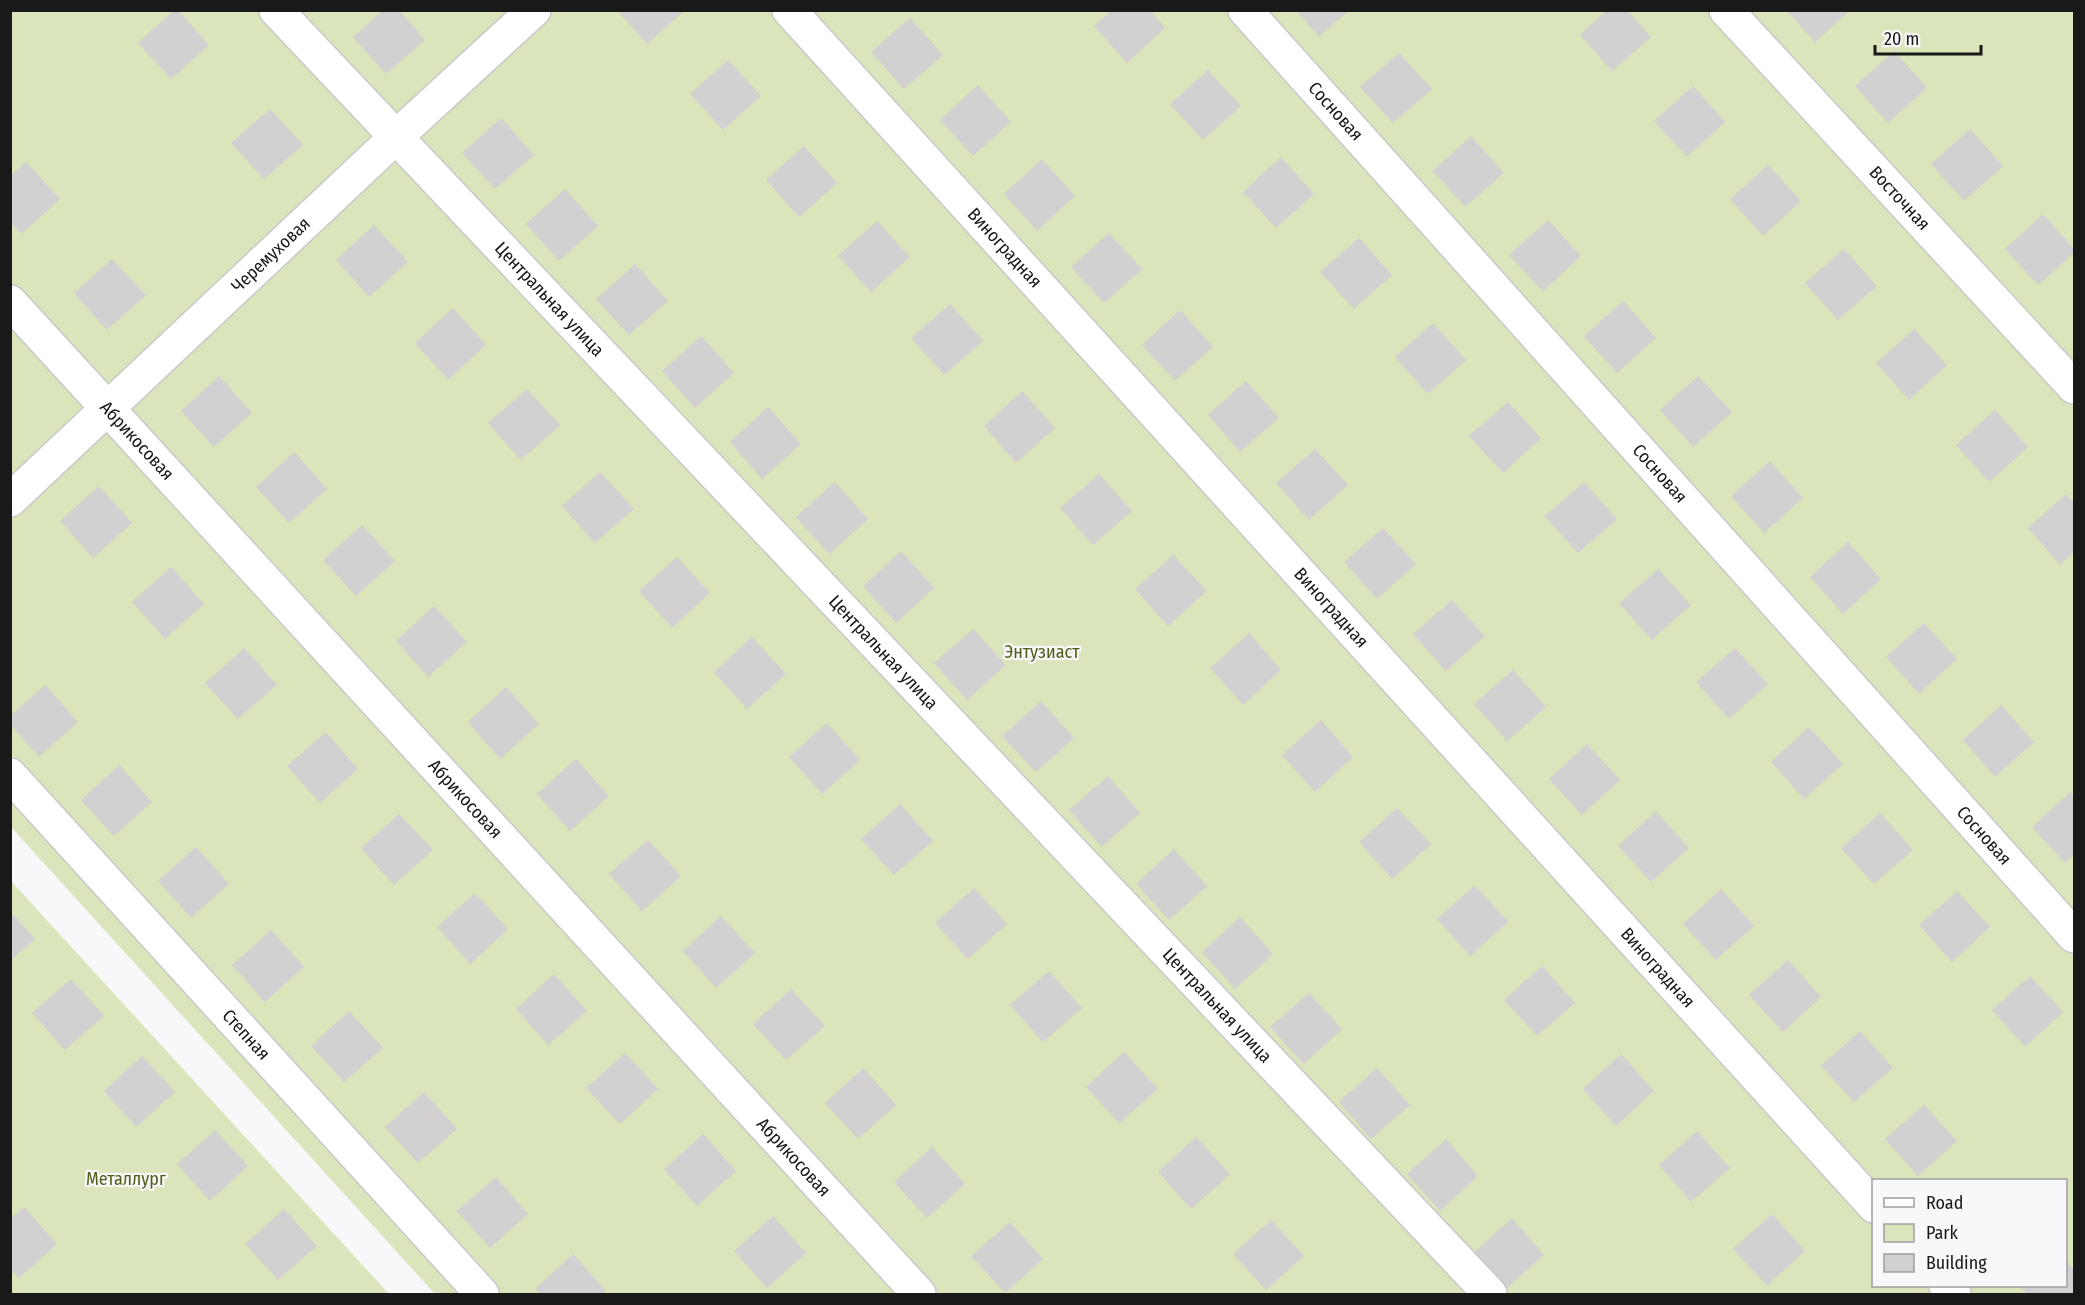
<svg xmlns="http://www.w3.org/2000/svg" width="2085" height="1305" viewBox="0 0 2085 1305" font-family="'Fira Sans Condensed',sans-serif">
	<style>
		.green { fill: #dae5bb; fill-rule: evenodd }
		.building { fill: #d2d0d0 }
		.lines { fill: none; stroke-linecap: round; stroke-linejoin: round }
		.minor-casing { stroke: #c9c9cb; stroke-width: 36 }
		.minor { stroke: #fff; stroke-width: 33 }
		.labels { text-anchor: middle; stroke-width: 4.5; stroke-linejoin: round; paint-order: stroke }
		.street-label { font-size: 18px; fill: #191919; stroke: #f8f8fa }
		.park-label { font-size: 18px; fill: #515e18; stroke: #f8f8fa }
	</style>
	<rect width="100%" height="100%" fill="#f8f8fa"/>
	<path class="green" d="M11,11H2074V1294H435L11,827ZM1874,1180H2066V1286H1874Z
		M11,881L389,1294H11Z"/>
	<path class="building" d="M174,10H178L209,45L171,79L138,43Z
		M383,10H399L425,40L386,74L353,37Z
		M617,10H685L647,44Z
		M1112,10H1150L1165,28L1127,63L1094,26Z
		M1296,10H1349L1319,37Z
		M1607,10H1627L1651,37L1612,71L1580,35Z
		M1786,10H1850L1815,42Z
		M910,18L943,55L904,89L871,52Z
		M1894,51L1927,88L1888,123L1855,86Z
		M1399,53L1432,89L1393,123L1360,87Z
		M728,60L761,96L723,130L690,94Z
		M1208,70L1241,106L1203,140L1170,104Z
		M978,85L1011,122L973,156L940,120Z
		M1693,86L1725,122L1687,157L1654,121Z
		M270,109L303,145L264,179L231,143Z
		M501,118L534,155L495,189L462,153Z
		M1970,129L2003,166L1964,201L1931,164Z
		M1471,136L1504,173L1465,207L1433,171Z
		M804,146L837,183L799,217L766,180Z
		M1281,157L1314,194L1276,228L1243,192Z
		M1042,159L1075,196L1037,231L1004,194Z
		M26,162L60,199L21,234L10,222V176Z
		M1768,165L1801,201L1763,236L1730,199Z
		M565,189L598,226L559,261L526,224Z
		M2043,214L2074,249V253L2038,285L2005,249Z
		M1548,220L1581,256L1543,291L1509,255Z
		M877,221L910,257L871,292L838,256Z
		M374,225L408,262L369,297L336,260Z
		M1109,233L1142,269L1104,303L1071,267Z
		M1359,238L1392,275L1354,309L1320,272Z
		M1844,249L1877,286L1838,320L1805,283Z
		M112,259L146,295L107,330L74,293Z
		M635,264L668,301L629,335L596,299Z
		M1623,301L1656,338L1617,373L1584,336Z
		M950,304L983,341L944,375L911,338Z
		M453,308L486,345L448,380L415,343Z
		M1180,310L1213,347L1175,381L1142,345Z
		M1433,323L1466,360L1428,394L1395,357Z
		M1914,329L1947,365L1909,400L1876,363Z
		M701,336L734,373L695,408L662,371Z
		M219,376L252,413L214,447L181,411Z
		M1698,376L1732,412L1693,447L1660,410Z
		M1246,381L1279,418L1240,452L1208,415Z
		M527,389L560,425L521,460L488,423Z
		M1022,391L1055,428L1016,463L984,426Z
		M1508,402L1541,438L1503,473L1469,436Z
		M768,407L801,444L762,479L730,442Z
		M1995,410L2028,447L1989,482L1956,445Z
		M1315,449L1348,485L1309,520L1276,483Z
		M294,452L327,489L289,523L256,487Z
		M1770,461L1803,498L1764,533L1731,496Z
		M600,472L634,509L595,543L562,506Z
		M1099,474L1132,511L1093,545L1060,508Z
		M835,482L868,519L829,554L796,517Z
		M1584,482L1617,519L1578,553L1545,516Z
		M99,486L132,523L93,558L60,521Z
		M2066,494L2074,503V552L2060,565L2028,528Z
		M362,525L395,561L356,596L323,560Z
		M1383,528L1416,564L1377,599L1344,562Z
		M1848,542L1881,579L1843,614L1810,577Z
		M901,551L934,588L896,623L863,586Z
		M1173,555L1207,591L1168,626L1135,589Z
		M677,557L710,593L672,628L639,591Z
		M171,567L204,604L165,639L132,602Z
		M1658,569L1691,605L1652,640L1619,603Z
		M1452,600L1485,636L1446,671L1413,634Z
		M434,606L467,642L428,677L396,641Z
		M1924,623L1957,659L1919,694L1886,657Z
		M973,629L1006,665L967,700L934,663Z
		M1249,633L1281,670L1243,705L1210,668Z
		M752,637L786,674L747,709L714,672Z
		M244,648L277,685L238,719L205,683Z
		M1735,648L1768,684L1729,719L1696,682Z
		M1513,670L1546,707L1507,741L1474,704Z
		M45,685L78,722L39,757L10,724V716Z
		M506,687L539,724L500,759L468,722Z
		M1041,701L1074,738L1036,772L1002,736Z
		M2001,705L2034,742L1995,777L1963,740Z
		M1321,720L1353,757L1315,792L1282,755Z
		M827,723L860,760L822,794L789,757Z
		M1809,727L1843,764L1804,799L1771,762Z
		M326,732L358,769L320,803L287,766Z
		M1587,744L1620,780L1582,815L1549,779Z
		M576,759L609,796L570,831L537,794Z
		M119,765L152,802L114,836L81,800Z
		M1108,776L1140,813L1102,847L1069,810Z
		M2070,792L2074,797V854L2065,863L2032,827Z
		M900,804L933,841L894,875L861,839Z
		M1397,808L1431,844L1392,879L1359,842Z
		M1656,811L1689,848L1651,882L1618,846Z
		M1880,813L1913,850L1874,884L1841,848Z
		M399,814L433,850L394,885L361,848Z
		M648,840L681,876L642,911L609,874Z
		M196,847L229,884L191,918L158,881Z
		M1174,849L1207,886L1169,920L1136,884Z
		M1475,885L1508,922L1470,956L1437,919Z
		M974,888L1007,924L968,959L935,923Z
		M1721,889L1754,926L1716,960L1683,924Z
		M1957,891L1990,927L1952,962L1919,925Z
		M475,893L508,929L470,964L437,927Z
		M10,911L35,939L10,961Z
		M721,916L755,953L716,988L683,951Z
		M1240,917L1273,954L1235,989L1202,952Z
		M271,930L304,967L265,1002L232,965Z
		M1788,960L1821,997L1783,1032L1749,995Z
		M1542,966L1575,1003L1537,1036L1504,1000Z
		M1049,971L1082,1008L1043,1042L1010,1005Z
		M554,974L587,1011L548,1045L516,1009Z
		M2030,976L2063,1012L2025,1047L1992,1010Z
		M71,979L104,1016L65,1050L32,1013Z
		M791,989L825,1026L786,1060L753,1024Z
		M1309,993L1342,1029L1304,1064L1270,1027Z
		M349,1011L383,1048L344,1082L311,1046Z
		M1860,1031L1893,1068L1854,1102L1821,1066Z
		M1124,1052L1158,1089L1119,1123L1086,1087Z
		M625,1053L658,1089L620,1124L586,1088Z
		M1621,1054L1654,1091L1616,1126L1583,1089Z
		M142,1056L175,1092L136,1127L104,1091Z
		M863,1068L896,1105L858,1139L825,1103Z
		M1377,1068L1410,1105L1371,1139L1339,1102Z
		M424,1092L457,1129L418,1163L385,1127Z
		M1924,1105L1957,1141L1918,1176L1885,1139Z
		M215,1130L248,1166L210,1201L177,1164Z
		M1697,1131L1730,1168L1691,1202L1659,1165Z
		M703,1134L736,1171L697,1206L664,1169Z
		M1196,1137L1230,1174L1191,1209L1158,1172Z
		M1446,1139L1478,1176L1440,1211L1407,1174Z
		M932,1147L965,1184L927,1218L894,1182Z
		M496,1177L528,1214L490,1248L457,1211Z
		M24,1207L57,1244L19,1278L10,1269V1219Z
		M284,1209L317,1246L278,1280L245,1244Z
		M1772,1214L1805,1251L1767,1286L1733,1249Z
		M773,1216L806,1253L767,1288L734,1251Z
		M1512,1218L1544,1255L1506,1289L1473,1253Z
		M1271,1220L1304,1256L1266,1290L1233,1254Z
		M1010,1222L1043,1259L1005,1293L971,1256Z
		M573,1254L606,1291L602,1294H540L535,1289Z
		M2066,1260L2074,1270V1294H2027L2022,1289L2026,1286H2066Z"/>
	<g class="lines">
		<defs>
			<g id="minor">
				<path id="s1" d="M276,10L1490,1294"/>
				<path id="s2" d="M789,10L1874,1206"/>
				<path id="s3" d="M1245,10L2074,936"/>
				<path id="s4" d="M1726,10L2074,387"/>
				<path id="s5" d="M10,302L919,1294"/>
				<path id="s6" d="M10,500L396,137L534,10"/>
				<path id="s7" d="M10,775L482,1294"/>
				<path d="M1946,1286L1954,1294"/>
			</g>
		</defs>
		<use href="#minor" class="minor-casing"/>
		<use href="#minor" class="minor"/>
	</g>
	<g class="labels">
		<g class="street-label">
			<text dy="6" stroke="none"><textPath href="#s3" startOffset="136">Сосновая</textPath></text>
			<text dy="6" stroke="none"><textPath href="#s4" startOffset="256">Восточная</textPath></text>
			<text dy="6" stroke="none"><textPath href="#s2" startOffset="321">Виноградная</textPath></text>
			<text dy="6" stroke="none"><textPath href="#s6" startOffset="358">Черемуховая</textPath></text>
			<text dy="6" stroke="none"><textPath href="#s1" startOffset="398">Центральная улица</textPath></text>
			<text dy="6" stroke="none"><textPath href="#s5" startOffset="188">Абрикосовая</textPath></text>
			<text dy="6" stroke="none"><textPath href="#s3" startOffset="622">Сосновая</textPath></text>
			<text dy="6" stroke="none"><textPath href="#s2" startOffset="807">Виноградная</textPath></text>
			<text dy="6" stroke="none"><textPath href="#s1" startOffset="884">Центральная улица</textPath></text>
			<text dy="6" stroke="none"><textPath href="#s5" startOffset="674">Абрикосовая</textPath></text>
			<text dy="6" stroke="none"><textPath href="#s3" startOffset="1108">Сосновая</textPath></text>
			<text dy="6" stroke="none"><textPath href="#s2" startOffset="1293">Виноградная</textPath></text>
			<text dy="6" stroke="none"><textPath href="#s1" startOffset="1370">Центральная улица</textPath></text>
			<text dy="6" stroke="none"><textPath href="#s7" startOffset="351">Степная</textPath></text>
			<text dy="6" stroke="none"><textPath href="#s5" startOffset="1160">Абрикосовая</textPath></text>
		</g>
		<g class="park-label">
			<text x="1042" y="658">Энтузиаст</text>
			<text x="126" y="1185">Металлург</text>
		</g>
	</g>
	<rect width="2085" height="1305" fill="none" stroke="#191919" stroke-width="24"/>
	<rect x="1872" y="1179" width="195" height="108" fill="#f8f8fa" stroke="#9f9fa0" stroke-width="1.5"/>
	<rect x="1884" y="1198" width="30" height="9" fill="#ffffff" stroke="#9f9fa0" stroke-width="1.5"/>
	<text x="1926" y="1209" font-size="18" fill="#191919">Road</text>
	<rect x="1884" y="1224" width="30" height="18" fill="#dae5bb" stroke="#9f9fa0" stroke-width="1.5"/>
	<text x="1926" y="1239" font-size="18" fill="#191919">Park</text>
	<rect x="1884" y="1254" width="30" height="18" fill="#d2d0d0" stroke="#9f9fa0" stroke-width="1.5"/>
	<text x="1926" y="1269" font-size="18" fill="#191919">Building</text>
	<path d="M1875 45v9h106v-9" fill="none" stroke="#191919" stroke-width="3"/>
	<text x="1884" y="45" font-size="18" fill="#191919" stroke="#f8f8fa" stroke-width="4.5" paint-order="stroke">20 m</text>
</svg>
